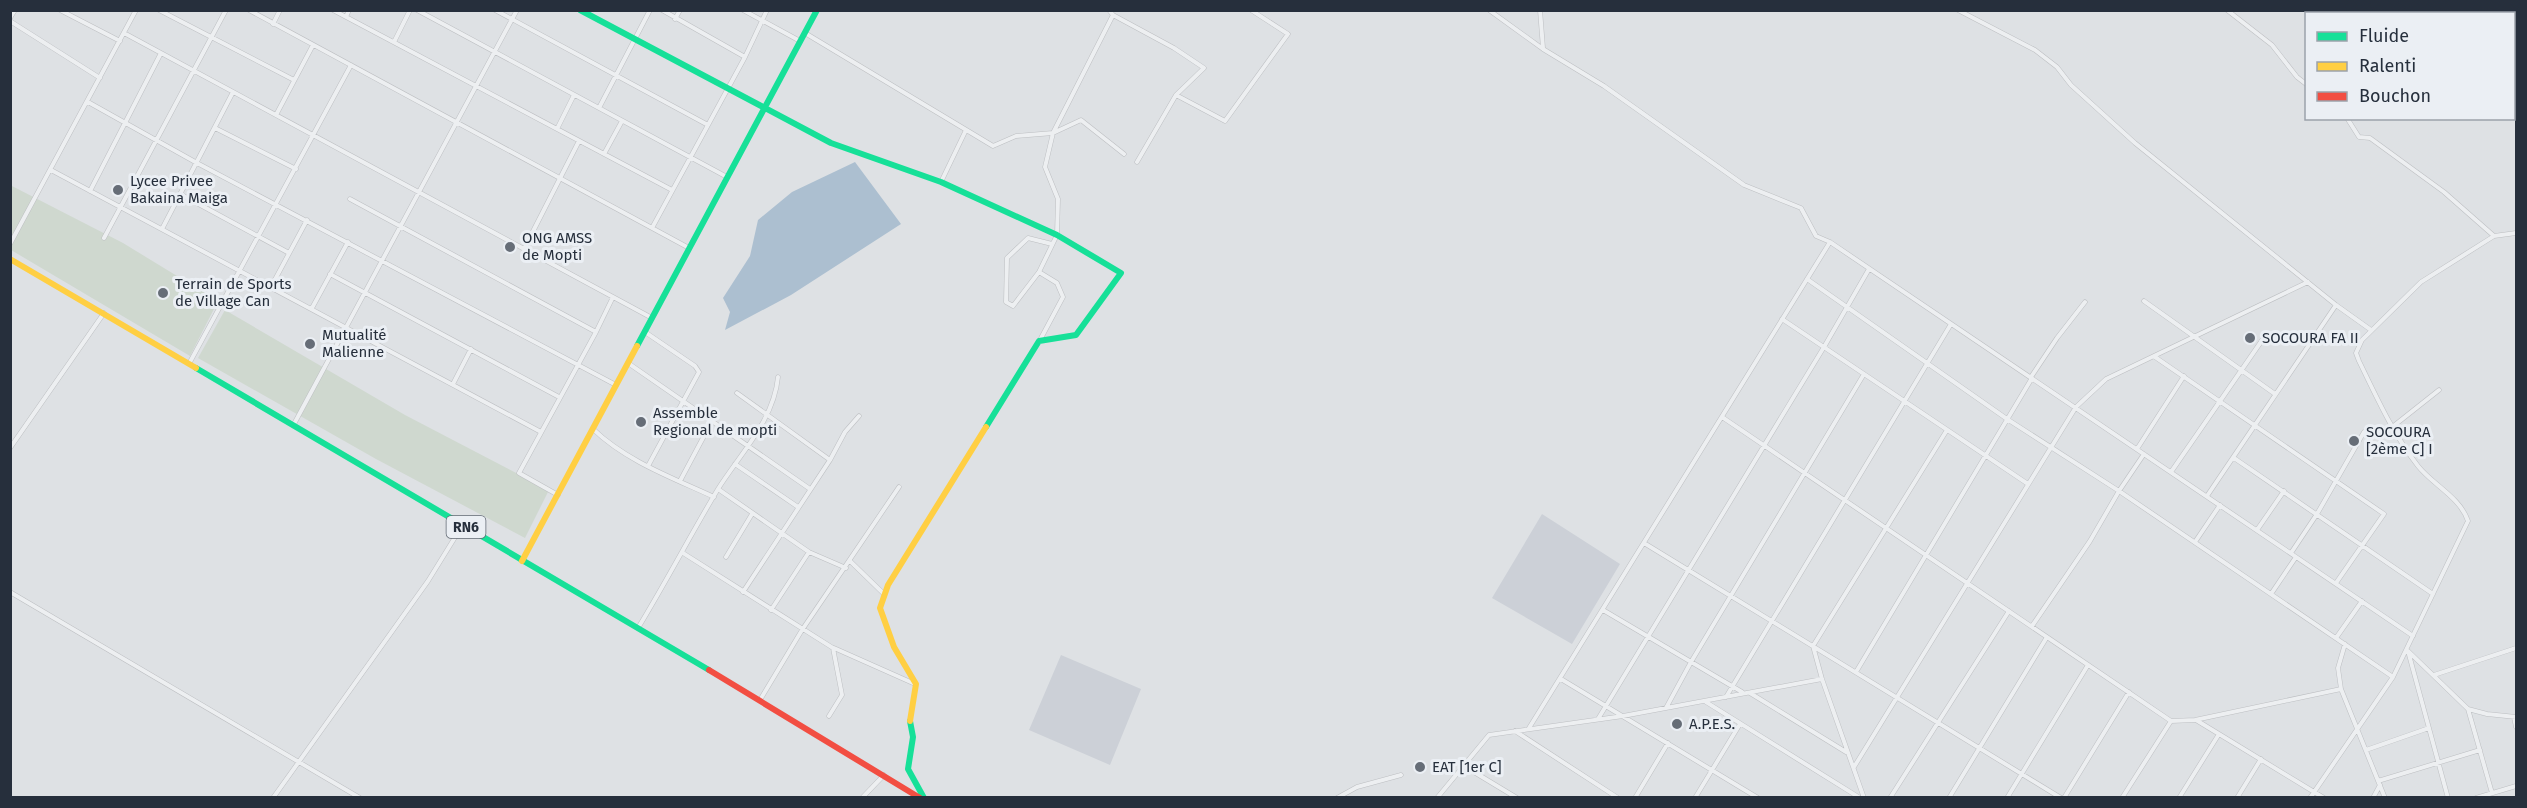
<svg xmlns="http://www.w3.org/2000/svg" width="2527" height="808" viewBox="0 0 2527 808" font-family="'Fira Sans',sans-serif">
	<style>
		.built { fill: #ccd0d7 }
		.green { fill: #cfd8cf }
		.water { fill: #acbfd0 }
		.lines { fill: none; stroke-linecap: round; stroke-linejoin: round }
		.street-casing { stroke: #bdbfc2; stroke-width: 5 }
		.street { stroke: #edeff1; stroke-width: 4 }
		.fast { stroke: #16e098; stroke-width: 6 }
		.slow { stroke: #ffcf43; stroke-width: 6 }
		.jam { stroke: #f24e42; stroke-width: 6 }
		.poi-dot { fill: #666d77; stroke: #ebeff4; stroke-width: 2 }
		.labels { text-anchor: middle; stroke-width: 6; stroke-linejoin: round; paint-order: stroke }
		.shield { fill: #ebeff4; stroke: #616973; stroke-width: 1.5 }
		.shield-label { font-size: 14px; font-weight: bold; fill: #262f3c }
		.poi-label { font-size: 15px; fill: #262f3c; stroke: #ebeff4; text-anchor: start }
	</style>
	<rect width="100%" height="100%" fill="#dee1e4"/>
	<path class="built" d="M1542,514L1620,564L1572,644L1492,598Z
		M1061,655L1141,689L1110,765L1029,730Z"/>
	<path class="green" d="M10,185L123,243L218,301L190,356L11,250Z
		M225,310L405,415L549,490L525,538L376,459L198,358Z"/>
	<path class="water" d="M855,162L901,224L791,295L725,330L730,312L723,298L750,256L758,220L792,192Z"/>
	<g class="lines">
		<defs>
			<path id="street" d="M60,10L120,41
				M159,10L294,80
				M249,10L689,248
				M333,10L672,190
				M417,10L727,177
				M495,10L708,125
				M662,10L745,57
				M743,10L800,41
				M1489,10L1543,49L1604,86L1744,185L1801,208L1816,236L1830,242L2413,636
				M1540,10L1543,48
				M1958,10L2035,50L2057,67L2071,85L2135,143L2336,305L2371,330
				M2227,10L2272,45L2297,77L2306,84
				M1113,15L1174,48L1204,68L1176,95
				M346,17L349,10
				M10,18L15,10
				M675,19L680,10
				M10,21L100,78
				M273,24L280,10
				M124,33L652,318
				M805,33L993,146L1016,136L1053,133L1081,120L1124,154
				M394,42L410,10
				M88,102L197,163L616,385
				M599,108L650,10
				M276,115L313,45
				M2347,118L2359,137L2370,138L2444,192L2494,236
				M215,128L296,169
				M557,129L574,95
				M604,154L622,121
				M1137,162L1176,95L1225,121L1288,34L1251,10
				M51,170L541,432
				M941,182L966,130
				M90,191L161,53
				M180,194L289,253
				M350,199L596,332
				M652,228L745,57L767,10
				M162,229L233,92
				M104,238L226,10
				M10,244L136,10
				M524,249L579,141
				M1039,272L1013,306L1006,302L1007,258L1028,238L1052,244
				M330,274L559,397
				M1807,279L2007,419L2119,491L2393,677
				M271,287L307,220
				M2144,301L2275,394
				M312,308L348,242
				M1782,319L2028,484
				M645,332L695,366L699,372L648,466
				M1040,340L1063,297L1057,283L1039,272L1057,235L1058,199L1045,167L1053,133L1113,15L1109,10
				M2155,357L2384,514L2336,583
				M190,362L351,65
				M628,363L810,489
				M2031,377L2057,338L2085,302
				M453,384L471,349
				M737,393L830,460
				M1722,417L2171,721L2195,720L2341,689
				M294,424L517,10
				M2391,428L2439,390
				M593,429C626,461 673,478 714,497
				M10,448L104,313
				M2137,449L2184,376
				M2234,458L2433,594
				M735,464L798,507
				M2171,472L2265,336
				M680,481L712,421
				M718,489L809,552L846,568
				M558,495L519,473L596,332L613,297
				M2207,496L2336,305
				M2257,530L2284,491
				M2195,542L2220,505
				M1644,543L2061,798
				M683,553L833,648L842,695L829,716
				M2291,553L2317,514L2364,432
				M726,557L752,514
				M850,561L884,594
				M10,592L360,798
				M743,592L830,460L845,432L859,416
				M2271,594L2296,557
				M771,610L809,552
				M1603,610L1742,692
				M2032,626L2090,541L2119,491L2144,454
				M638,628C666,582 691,534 718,489C740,454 774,420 778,377
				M2336,638L2362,601
				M2345,644L2338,668L2341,689L2385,798
				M834,648L915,684
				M2408,651L2448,798
				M2408,651L2468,709L2487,714L2516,717
				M1856,672L2032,378
				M2434,675L2516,648
				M1561,679L1758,798
				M1750,693L1846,752
				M1726,697L1951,324
				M760,700L802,630L899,487
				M1706,702L1860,798
				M1666,708L1691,662L1864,374
				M2468,709L2492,793
				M2514,717L2516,727
				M1598,719L1824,347L1869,269
				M2196,720L2324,798
				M1529,728L1830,242
				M1515,731L1618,798
				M2366,750L2429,728
				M1464,766L1517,798
				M1854,767L2076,407L2106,379L2308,282
				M2378,781L2480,750
				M273,798L428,581L462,526
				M862,798L884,775
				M1337,798L1357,787L1401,775
				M1437,798L1489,735L1623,716L1822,679
				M1635,798L1668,743
				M1695,798L1740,724
				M1864,798L1822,679L1813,646L1947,430
				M1890,798L2009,611
				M1949,798L2047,637
				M2007,798L2088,665
				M2064,798L2129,692
				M2122,798L2171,721
				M2179,798L2219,734
				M2237,798L2261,759
				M2310,798L2393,677L2468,521C2460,497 2433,485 2418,466C2393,434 2377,398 2359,361L2356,353L2362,340L2421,282L2494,236L2516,233
				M2373,798L2380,785
				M2476,798L2516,786"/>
		</defs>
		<use href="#street" class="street-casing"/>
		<use href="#street" class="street"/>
		<path class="fast" d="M580,10L831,143L941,182L1057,235L1121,273L1076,335L1039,341L986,427
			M637,346L817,10
			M196,368L709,670
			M910,721L913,737L908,769L924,798"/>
		<path class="slow" d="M10,259L196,368
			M522,561L637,346
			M910,721L916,684L894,647L880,608L888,585L986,427"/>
		<path class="jam" d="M709,670L920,798"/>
	</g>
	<g class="poi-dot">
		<circle cx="118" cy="190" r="6"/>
		<circle cx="510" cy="247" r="6"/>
		<circle cx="163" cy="293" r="6"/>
		<circle cx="2250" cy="338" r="6"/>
		<circle cx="310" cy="344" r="6"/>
		<circle cx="641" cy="422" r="6"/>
		<circle cx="2354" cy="441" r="6"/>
		<circle cx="1677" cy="724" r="6"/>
		<circle cx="1420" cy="767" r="6"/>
	</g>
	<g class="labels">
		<rect class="shield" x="446.5" y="516" width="39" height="22" rx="4.5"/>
		<g class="shield-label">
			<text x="466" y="532">RN6</text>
		</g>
		<g class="poi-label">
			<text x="130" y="186">Lycee Privee<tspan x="130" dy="17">Bakaina Maiga</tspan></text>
			<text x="522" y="243">ONG AMSS<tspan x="522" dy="17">de Mopti</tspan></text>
			<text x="175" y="289">Terrain de Sports<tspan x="175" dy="17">de Village Can</tspan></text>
			<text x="322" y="340">Mutualité<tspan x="322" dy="17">Malienne</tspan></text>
			<text x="2262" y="343">SOCOURA FA II</text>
			<text x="653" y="418">Assemble<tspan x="653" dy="17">Regional de mopti</tspan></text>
			<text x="2366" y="437">SOCOURA<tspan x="2366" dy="17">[2ème C] I</tspan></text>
			<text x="1689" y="729">A.P.E.S.</text>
			<text x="1432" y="772">EAT [1er C]</text>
		</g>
	</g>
	<rect width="2527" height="808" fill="none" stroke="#262f3c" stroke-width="24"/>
	<rect x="2305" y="12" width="210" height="108" fill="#ebeff4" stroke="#9ca2aa" stroke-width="1.5"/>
	<rect x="2317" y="32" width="30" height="9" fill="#16e098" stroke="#9ca2aa" stroke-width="1.5"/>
	<text x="2359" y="42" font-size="18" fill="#262f3c">Fluide</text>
	<rect x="2317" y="62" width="30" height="9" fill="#ffcf43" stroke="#9ca2aa" stroke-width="1.5"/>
	<text x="2359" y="72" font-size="18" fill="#262f3c">Ralenti</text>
	<rect x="2317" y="92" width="30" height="9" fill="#f24e42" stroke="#9ca2aa" stroke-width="1.5"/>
	<text x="2359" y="102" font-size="18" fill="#262f3c">Bouchon</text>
</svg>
